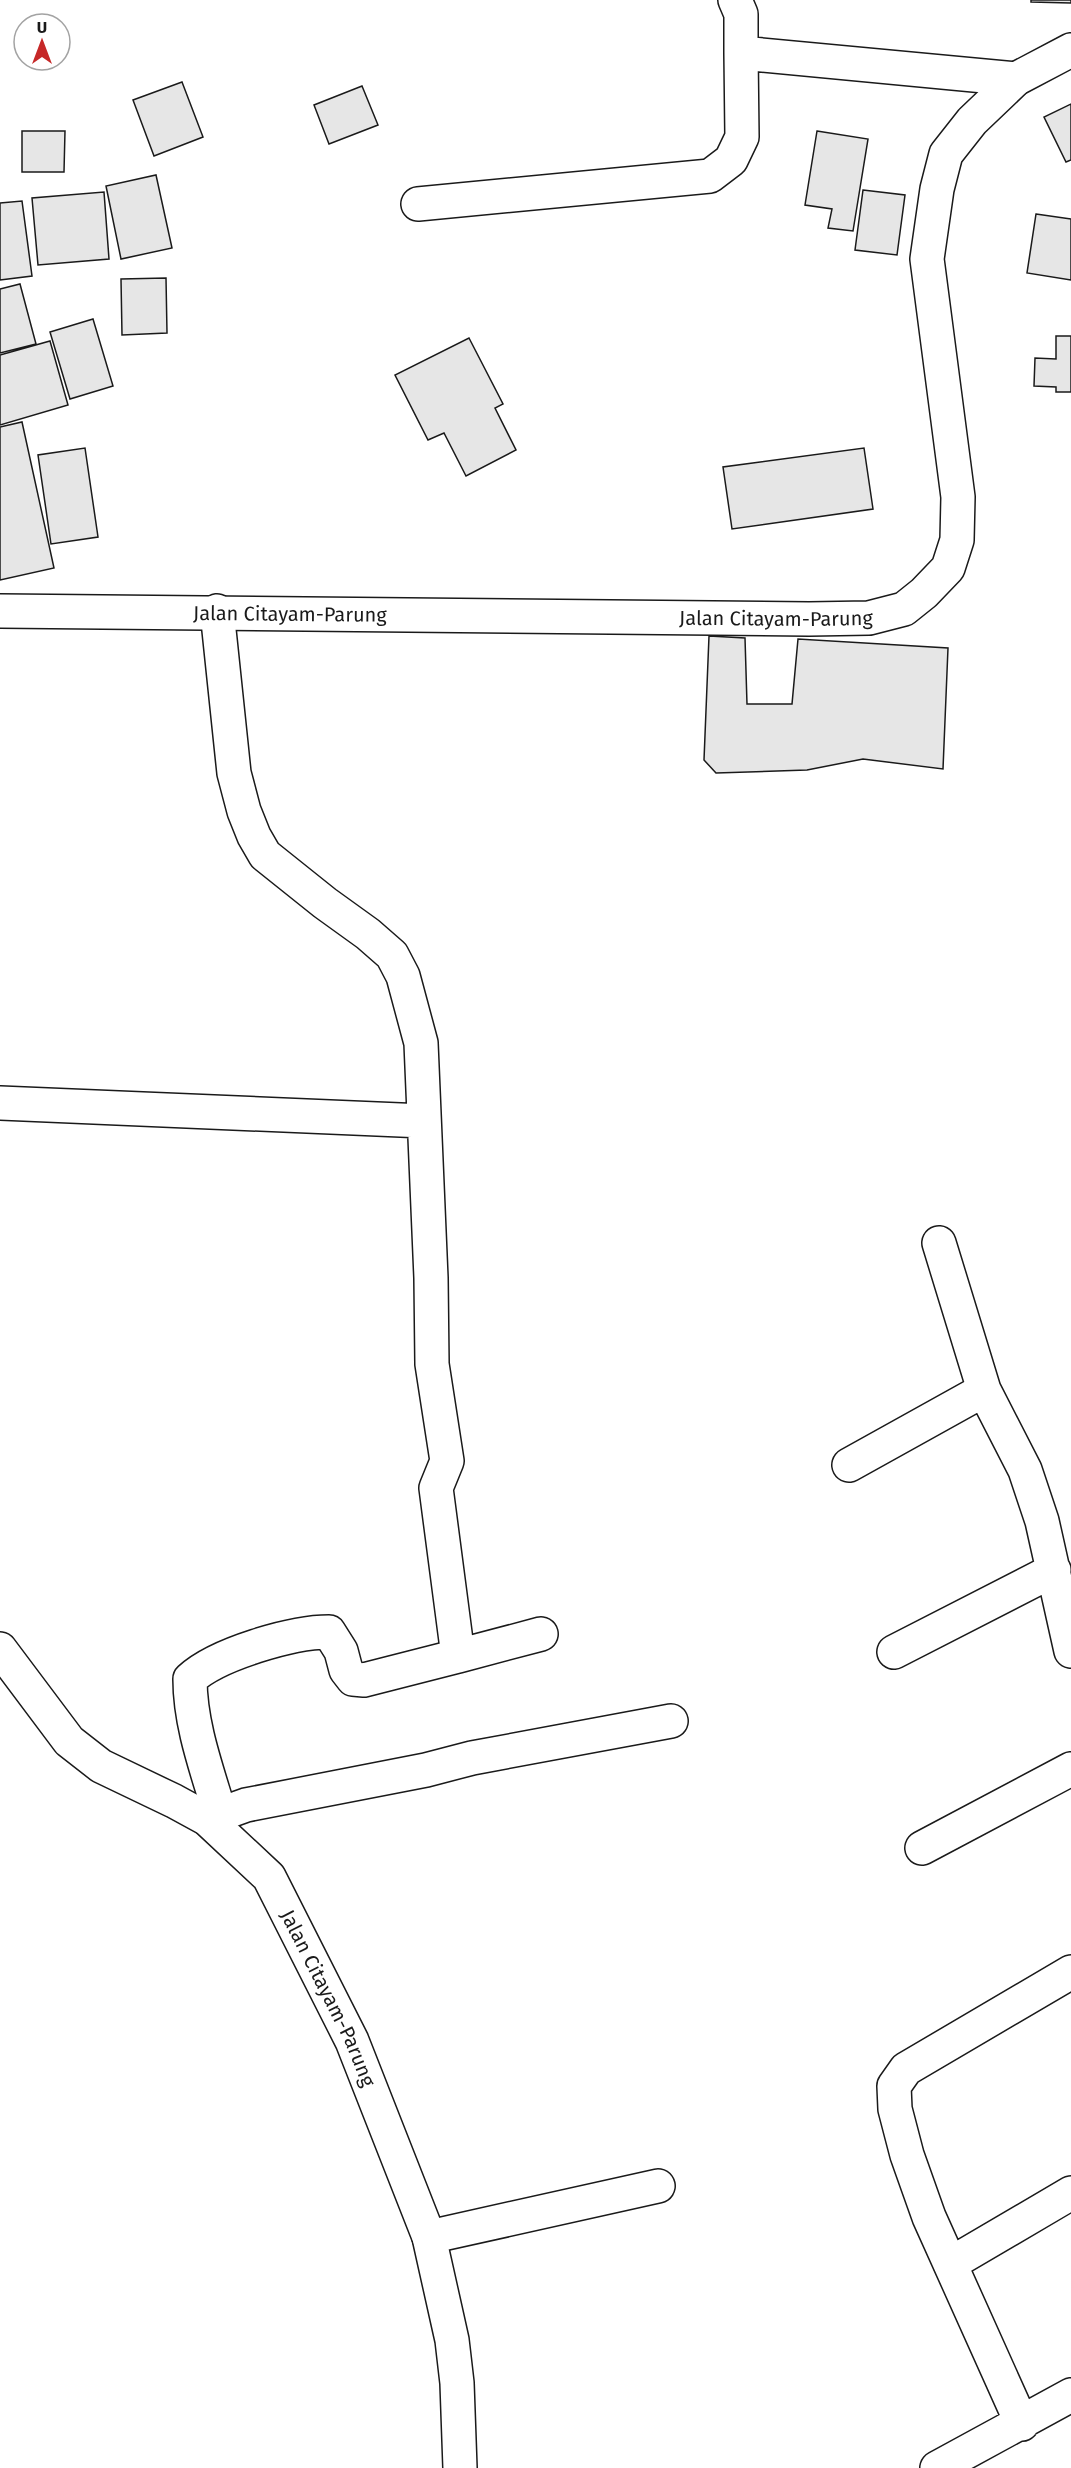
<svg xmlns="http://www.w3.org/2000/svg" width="1071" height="2468" viewBox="0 0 1071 2468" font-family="'Fira Sans',sans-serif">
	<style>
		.building { fill: #e6e6e6; stroke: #1a1a1a; stroke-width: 1.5 }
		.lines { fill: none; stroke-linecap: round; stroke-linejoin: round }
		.street-casing { stroke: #1a1a1a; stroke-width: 36 }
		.secondary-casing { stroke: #1a1a1a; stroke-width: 36 }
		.street { stroke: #fff; stroke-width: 33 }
		.secondary { stroke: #fff; stroke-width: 33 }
		.labels { text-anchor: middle; stroke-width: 4.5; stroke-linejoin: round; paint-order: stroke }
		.street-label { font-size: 20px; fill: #1a1a1a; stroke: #fff }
	</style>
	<rect width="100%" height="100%" fill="#fff"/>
	<path class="building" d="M1031,0H1071V3L1031,2Z
		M182,82L203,137L154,156L133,100Z
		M362,86L378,125L329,144L314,105Z
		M1071,104V160L1066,162L1044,117Z
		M22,131H65L64,172H22Z
		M817,131L868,139L853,231L828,228L832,209L805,205Z
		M156,175L172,248L121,259L106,186Z
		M863,190L905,195L897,255L855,250Z
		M104,192L109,259L38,265L32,198Z
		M22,201L32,276L0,280V203Z
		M1036,214L1071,219V280L1027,273Z
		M166,278L167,333L122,335L121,279Z
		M20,284L36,344L0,353V289Z
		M93,319L113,386L70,399L50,332Z
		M1056,336H1071V392H1056V387L1034,386L1035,358L1056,359Z
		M469,338L503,404L495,408L516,450L466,476L444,433L428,440L395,375Z
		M50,341L68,405L0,425V355Z
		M22,422L54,568L0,580V427Z
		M85,448L98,537L51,544L38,455Z
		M864,448L873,509L732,529L723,467Z
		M709,636L745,638L747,704H792L798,639L948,648L943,769L863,759L807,770L716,773L704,760Z"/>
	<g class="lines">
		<defs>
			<path id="street" d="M735,0L741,14V53L1016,79
				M418,204L710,176L731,160L742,137L741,53
				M217,611L234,773L244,811L254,836L265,855L325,903L368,934L392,955L403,976L421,1043L431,1278L432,1364L447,1461L436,1488L458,1656L541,1634
				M0,1103L424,1121
				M939,1243L984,1390L1025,1470L1042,1521L1071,1651
				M849,1465L984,1390
				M894,1652L1054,1570
				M220,1814C207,1770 190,1725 190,1679C217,1654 292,1632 329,1632L341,1651L346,1670L353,1679L364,1680L458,1656
				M207,1819L246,1805L426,1770L472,1758L671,1721
				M922,1848L1071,1769
				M429,2237L658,2186
				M950,2264L1071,2193
				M1022,2424L929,2217L907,2155L895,2109L894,2086L906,2069L1071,1972
				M937,2468L1071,2395"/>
			<g id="secondary">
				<path id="s1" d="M0,611L809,619L869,618L904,609L924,593L948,568L957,540L958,497L927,259L937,189L946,154L972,121L1016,79L1071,50"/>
				<path id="s2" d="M0,1649L69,1741L101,1766L174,1801L207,1819L269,1877L352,2041L429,2237L452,2340L457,2383L460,2468"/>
			</g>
		</defs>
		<use href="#street" class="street-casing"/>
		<use href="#secondary" class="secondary-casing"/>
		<use href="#street" class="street"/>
		<use href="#secondary" class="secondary"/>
	</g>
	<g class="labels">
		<g class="street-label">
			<text dy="7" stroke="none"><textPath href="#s1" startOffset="290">Jalan Citayam-Parung</textPath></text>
			<text dy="7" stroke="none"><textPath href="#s1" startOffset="776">Jalan Citayam-Parung</textPath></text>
			<text dy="7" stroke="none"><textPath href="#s2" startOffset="494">Jalan Citayam-Parung</textPath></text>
		</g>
	</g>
	<g transform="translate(42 42)"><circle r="28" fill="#ffffff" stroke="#a3a3a3" stroke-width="1.5"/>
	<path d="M0-4.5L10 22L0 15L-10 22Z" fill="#c62828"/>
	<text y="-9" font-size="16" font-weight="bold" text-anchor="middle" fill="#1a1a1a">U</text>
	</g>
</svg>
